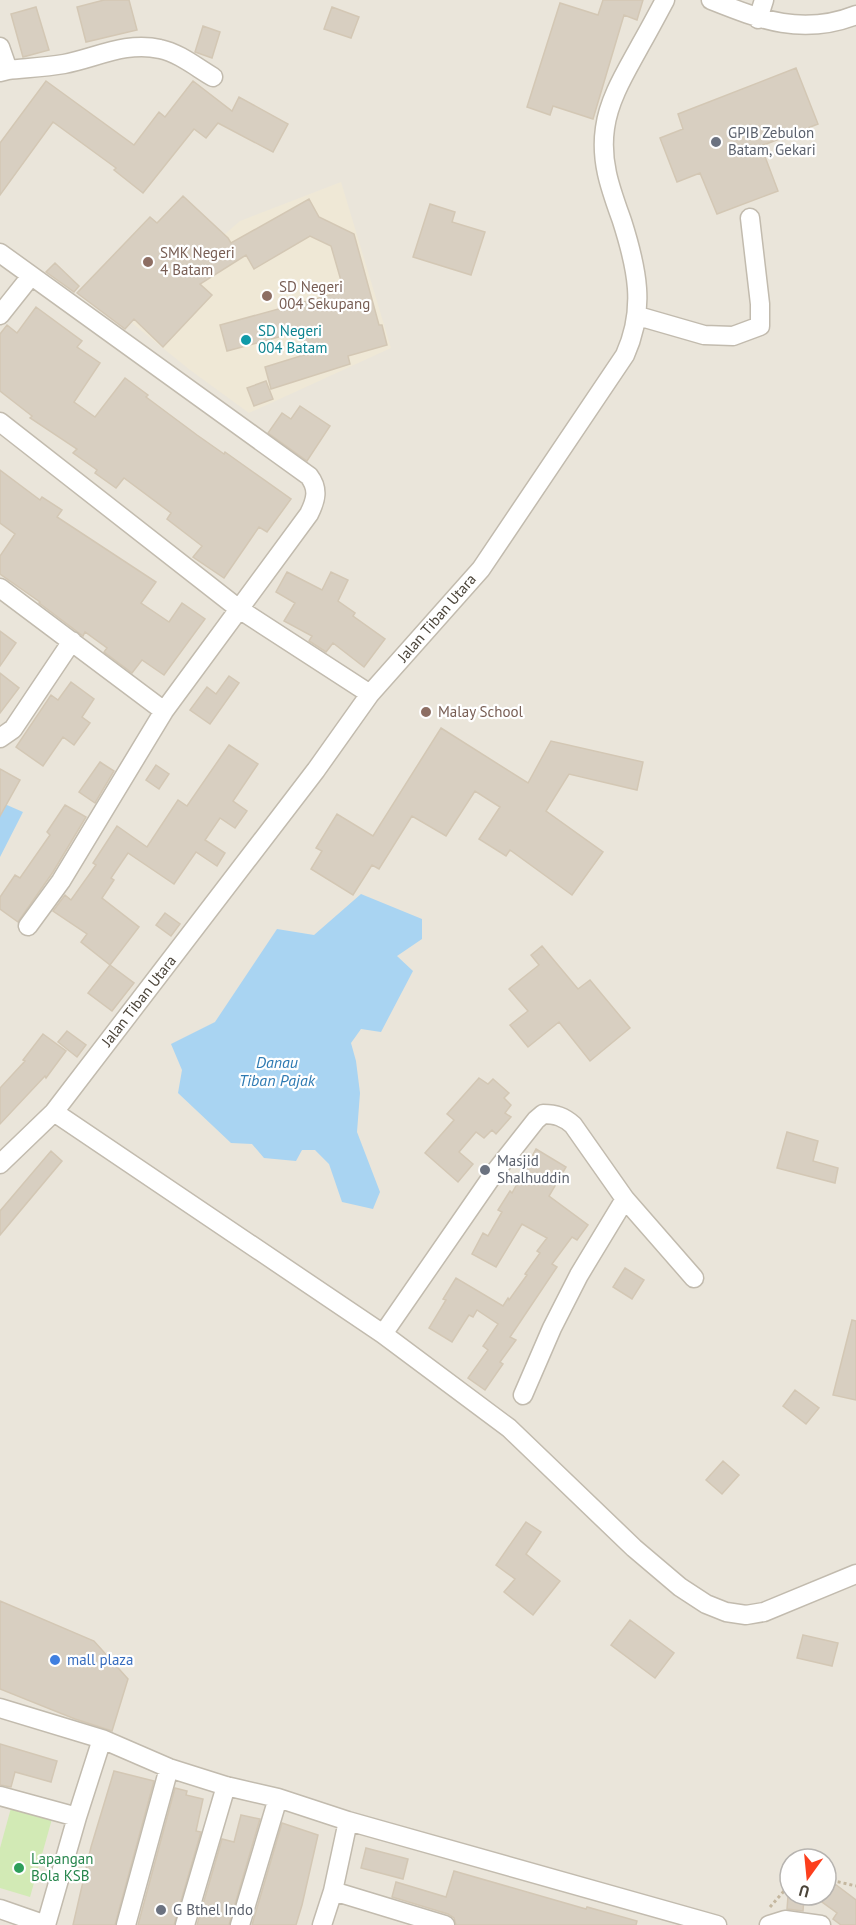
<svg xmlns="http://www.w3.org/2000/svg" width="856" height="1925" viewBox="0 0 856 1925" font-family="'PT Sans',sans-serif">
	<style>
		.residential { fill: #eae5da; fill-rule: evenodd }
		.education { fill: #efe8d6 }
		.green { fill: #d2eab5 }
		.water { fill: #a9d4f2 }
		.building { fill: #d8cfc1; stroke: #d3c7b4; stroke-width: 1.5 }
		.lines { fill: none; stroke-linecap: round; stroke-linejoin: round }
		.minor-casing { stroke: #c2bbae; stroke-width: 21 }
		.path { stroke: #c4b79f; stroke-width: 3; stroke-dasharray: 3 3; stroke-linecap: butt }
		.minor { stroke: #fff; stroke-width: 18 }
		.worship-dot { fill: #6b7280; stroke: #fff; stroke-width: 2 }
		.education-dot { fill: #8d6e63; stroke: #fff; stroke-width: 2 }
		.culture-dot { fill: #0f9aa8; stroke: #fff; stroke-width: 2 }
		.shop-dot { fill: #3f7fe0; stroke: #fff; stroke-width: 2 }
		.leisure-dot { fill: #2e9e5b; stroke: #fff; stroke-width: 2 }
		.labels { text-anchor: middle; stroke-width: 4.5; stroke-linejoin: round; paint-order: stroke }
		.worship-label { font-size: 15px; fill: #5b616d; stroke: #fff; text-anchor: start }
		.education-label { font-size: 15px; fill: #785e54; stroke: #fff; text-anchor: start }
		.culture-label { font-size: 15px; fill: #0d838f; stroke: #fff; text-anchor: start }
		.street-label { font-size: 15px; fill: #4b4439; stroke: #fff }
		.shop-label { font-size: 15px; fill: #366cbe; stroke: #fff; text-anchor: start }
		.leisure-label { font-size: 15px; fill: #27864d; stroke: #fff; text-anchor: start }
		.water-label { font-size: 16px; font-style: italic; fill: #2e7ab2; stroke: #fff }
	</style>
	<rect width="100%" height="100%" fill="#f6f3ec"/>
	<path class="residential" d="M0,0H856V1925H0ZM790,1859H826V1895H790Z"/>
	<path class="education" d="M341,182L391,348L249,413L190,370L132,323L186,268L240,221Z"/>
	<path class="green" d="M11,1808L52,1819L30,1897L0,1888V1848Z"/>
	<path class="water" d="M0,802L23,812L0,857Z
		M361,894L422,919V939L397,956L413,971L381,1032L361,1029L351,1043L356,1061L360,1093L357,1132L380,1192L373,1209L342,1202L329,1164L315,1150H302L296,1161L264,1158L252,1144L231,1143L178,1093L182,1070L171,1044L215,1022L277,929L314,935Z"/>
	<path class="building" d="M104,0H129L137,30L86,42L77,7Z
		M603,0H643L637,20L624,15L593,119L553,106L550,115L527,107L560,3L598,15Z
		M36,7L49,50L23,57L11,14Z
		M332,7L359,17L351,38L324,29Z
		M203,26L220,32L212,58L195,52Z
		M796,68L818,124L761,146L778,191L717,214L700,173L677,182L660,138L683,129L678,114Z
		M46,81L134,145L159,112L165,117L193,81L232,111L239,97L288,124L273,152L218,123L206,138L194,129L143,193L114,170L116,168L53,122L0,195V143Z
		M183,196L228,238L231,243L309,199L319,217L354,234L379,325H382L387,345L348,356L350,364L271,389L265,367L307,354L301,331L227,351L220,325L344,291L331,246L310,236L254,269L246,255L200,284L212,295L163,347L134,319L125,329L77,293L150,217L157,223Z
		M430,204L455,212L452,222L485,232L471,275L413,257Z
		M55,263L79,286L74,292L46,272Z
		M36,307L82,341L77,347L100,363L74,402L95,417L125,378L148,395L146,397L197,435L224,454L225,452L291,499L267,532L259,527L224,578L193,557L202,546L167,519L171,513L124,478L116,488L95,473L97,470L73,453L77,449L30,418L32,416L0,391V334L7,325L17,333Z
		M266,381L273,399L254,406L247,388Z
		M300,406L330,426L307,461L268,433L282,413L291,419Z
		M0,470L40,500L42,497L62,510L57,517L156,582L141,603L169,622L182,603L205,619L164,675L142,660L132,673L104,652L107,648L85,632L83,636L39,603L40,602L0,574V556L15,534L0,523Z
		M287,572L322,590L331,572L348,580L338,601L355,613L353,616L385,639L364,667L333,643L326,652L309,641L312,636L284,621L295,603L276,592Z
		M0,631L16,643L0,666Z
		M0,673L19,688L0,713Z
		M229,676L239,683L210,724L190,710L207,687L216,694Z
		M71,682L94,699L82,717L90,723L74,745L63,737L43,766L16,747L51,695L58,700Z
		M441,728L528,783L551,741L643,762L637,790L569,774L546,811L603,852L572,895L510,850L506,856L479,839L500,807L475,791L446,836L412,816L379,869L372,865L353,895L311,869L322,851L316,848L337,814L373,836Z
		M229,745L258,764L233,801L247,811L235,828L220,818L205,840L225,853L217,866L196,852L174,884L128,853L111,878L114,880L102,898L139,927L110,965L81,942L87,934L53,911L65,895L71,900L96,865L93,863L117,826L147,847L178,800L187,806Z
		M100,762L114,771L95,803L79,792Z
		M156,765L169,774L159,789L146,780Z
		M0,769L20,780L0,816Z
		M65,805L86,817L53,872L18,922L0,909V897L15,875L20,878L50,835L47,832Z
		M165,913L180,924L171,936L156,925Z
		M542,946L578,989L590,980L630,1028L590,1061L559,1022L528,1047L510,1025L528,1011L509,989L539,965L531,955Z
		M110,965L134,983L112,1011L88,993Z
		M67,1031L86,1045L77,1057L58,1042Z
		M43,1034L66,1051L46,1078L45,1076L0,1124V1088L25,1061L23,1060Z
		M479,1078L488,1084L493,1079L509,1093L504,1098L511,1105L505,1113L511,1117L496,1134L492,1130L484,1138L476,1132L459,1152L473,1164L458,1182L425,1153L454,1120L447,1114Z
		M787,1132L818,1141L813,1161L838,1168L835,1183L777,1168Z
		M536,1149L566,1167L549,1196L588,1225L577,1240L572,1237L552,1264L557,1267L510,1337L516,1340L500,1362L503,1364L485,1390L468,1378L488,1350L483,1346L498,1324L477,1310L473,1317L469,1315L452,1342L429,1328L446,1300L443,1299L456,1278L503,1306L508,1298L509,1300L527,1275L525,1274L540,1253L537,1251L547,1238L522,1224L496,1267L472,1254L483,1233L488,1236L502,1212L498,1210L510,1191L512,1193Z
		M51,1151L62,1161L0,1235V1211Z
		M625,1268L644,1280L632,1299L613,1287Z
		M852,1320L856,1321V1400L833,1395Z
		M795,1390L819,1408L806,1424L783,1406Z
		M723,1461L739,1475L722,1494L706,1480Z
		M526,1522L541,1532L526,1554L560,1581L533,1615L504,1592L515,1579L496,1565Z
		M0,1601L94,1641L128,1679L112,1731L75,1719L0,1689Z
		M630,1620L674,1653L655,1678L611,1645Z
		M803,1635L838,1643L832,1666L797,1658Z
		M0,1744L57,1761L51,1782L15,1772L11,1787L0,1785Z
		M114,1771L154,1781L115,1925H73L91,1847Z
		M175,1788L187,1791L186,1795L203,1799L196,1831L201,1832L174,1925H138Z
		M241,1815L260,1819L229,1925H197L222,1839L234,1842Z
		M282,1823L318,1835L302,1905L296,1925H252Z
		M366,1848L408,1859L403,1879L361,1868Z
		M454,1871L586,1909L587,1907L637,1921L636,1925H456L454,1918L448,1914L392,1897L396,1882L446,1897Z
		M835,1884L856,1900V1925H841L833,1919L837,1913L822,1902Z
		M788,1896L804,1898L803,1911L787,1909Z"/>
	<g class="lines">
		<defs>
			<path id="minor" d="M711,0C761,20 803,36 856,15
				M758,19L764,0
				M0,47L8,70
				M0,72L8,70C27,68 46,67 64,64C96,58 126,41 160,49C179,53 196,67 213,77
				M0,253L309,476C319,489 316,500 309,514L164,711L0,588
				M0,315L31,276
				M638,316L704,335L733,336L760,326V304L750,218
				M0,422L239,609L370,694
				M0,738L13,729L72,641
				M28,926L61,881L164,711
				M54,1112L383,1334L509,1428L634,1548L680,1587L706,1604L726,1612L746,1615L764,1612L856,1574
				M0,1164L54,1112L316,770L370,694L481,569L625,355C646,309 637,268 622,221C611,190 600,162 605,128C609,98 627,70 641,44C649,30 657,15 665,0
				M383,1334L495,1172L536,1120L543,1114C556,1114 564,1117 573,1125L625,1199L694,1278
				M523,1395L552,1328L579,1275L625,1199
				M0,1708L102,1739L169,1768L226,1786L278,1798L348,1821L717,1925
				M0,1796L77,1817
				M333,1891L445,1925
				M0,1909L46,1925
				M46,1925L77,1817L102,1739
				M126,1925L169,1768
				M185,1925L226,1786
				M240,1925L278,1798
				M322,1925L333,1891L348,1821
				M769,1925L785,1920L821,1925"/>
		</defs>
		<use href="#minor" class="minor-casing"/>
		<path class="path" d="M826,1879L856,1886
			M770,1907L790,1884"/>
		<use href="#minor" class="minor"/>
	</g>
	<g class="worship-dot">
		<circle cx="716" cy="142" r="6"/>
		<circle cx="485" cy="1170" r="6"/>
		<circle cx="161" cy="1910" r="6"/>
	</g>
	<g class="education-dot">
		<circle cx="148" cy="262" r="6"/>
		<circle cx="267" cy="296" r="6"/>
		<circle cx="426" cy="712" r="6"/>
	</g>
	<circle class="culture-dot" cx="246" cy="340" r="6"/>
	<circle class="shop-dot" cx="55" cy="1660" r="6"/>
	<circle class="leisure-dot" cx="19" cy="1868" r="6"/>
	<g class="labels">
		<g class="worship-label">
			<text x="728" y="138">GPIB Zebulon<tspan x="728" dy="17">Batam, Gekari</tspan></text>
			<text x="497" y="1166">Masjid<tspan x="497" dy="17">Shalhuddin</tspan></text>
			<text x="173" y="1915">G Bthel Indo</text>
		</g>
		<g class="education-label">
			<text x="160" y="258">SMK Negeri<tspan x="160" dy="17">4 Batam</tspan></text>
			<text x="279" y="292">SD Negeri<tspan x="279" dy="17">004 Sekupang</tspan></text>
			<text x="438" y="717">Malay School</text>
		</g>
		<g class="culture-label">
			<text x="258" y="336">SD Negeri<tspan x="258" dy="17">004 Batam</tspan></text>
		</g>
		<g class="street-label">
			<text transform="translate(437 618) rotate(-49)" y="5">Jalan Tiban Utara</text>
			<text transform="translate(139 1001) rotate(-52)" y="5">Jalan Tiban Utara</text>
		</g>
		<g class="shop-label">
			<text x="67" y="1665">mall plaza</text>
		</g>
		<g class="leisure-label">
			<text x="31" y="1864">Lapangan<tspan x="31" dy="17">Bola KSB</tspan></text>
		</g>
		<g class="water-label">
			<text x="277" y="1068">Danau<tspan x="277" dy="18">Tiban Pajak</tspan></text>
		</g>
	</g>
	<g transform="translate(808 1877) rotate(195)"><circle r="28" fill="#ffffff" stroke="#b7b4b0" stroke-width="1.5"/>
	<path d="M0-4.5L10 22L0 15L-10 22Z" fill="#fc3f1d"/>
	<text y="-9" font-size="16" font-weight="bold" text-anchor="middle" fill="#4b4439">U</text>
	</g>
</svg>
